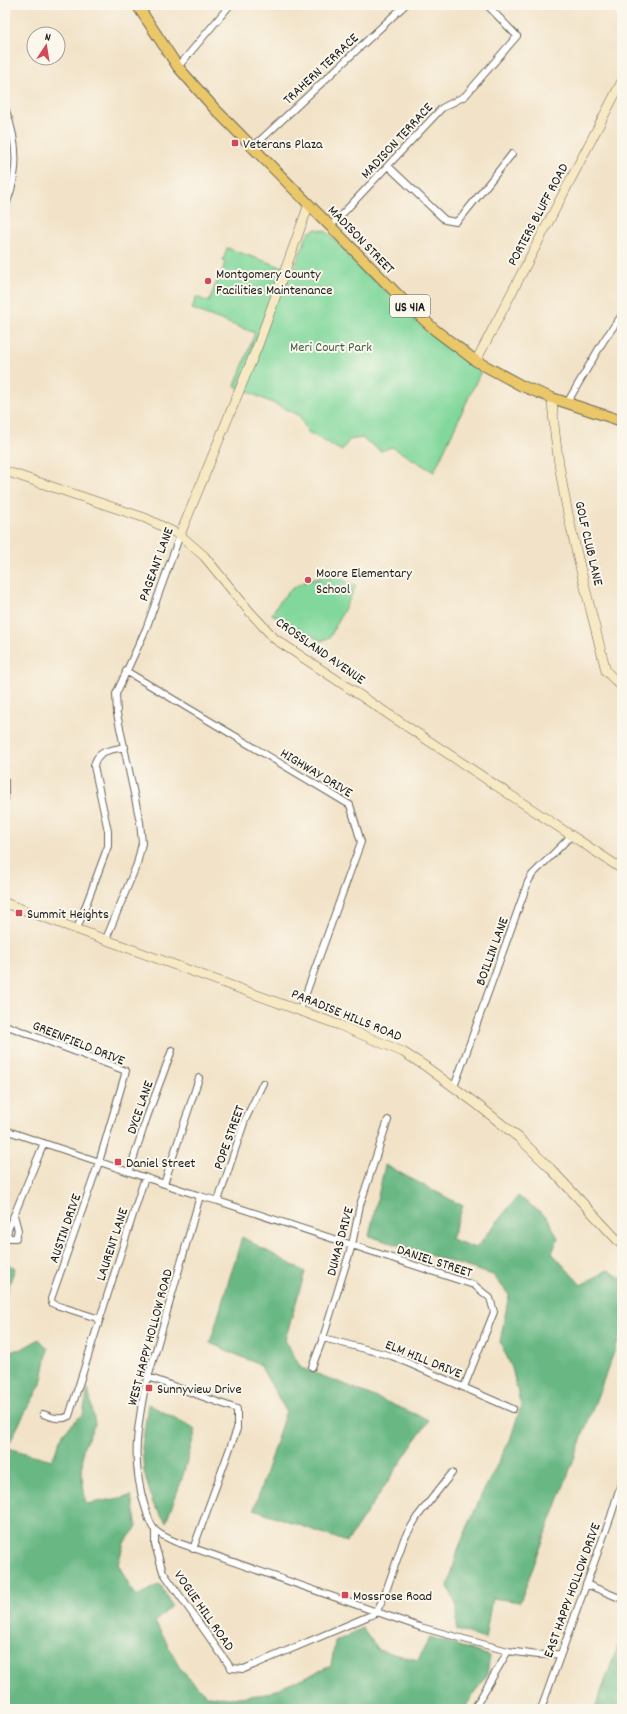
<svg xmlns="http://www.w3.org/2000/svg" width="627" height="1714" viewBox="0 0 627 1714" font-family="Dekko,sans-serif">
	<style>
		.green { fill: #82d89c; stroke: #4f7a5c }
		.forest { fill: #69b884; stroke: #426a50 }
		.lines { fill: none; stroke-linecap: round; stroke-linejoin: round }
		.street-casing { stroke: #676258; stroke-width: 8 }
		.secondary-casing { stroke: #676258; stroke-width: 10 }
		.primary-casing { stroke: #676258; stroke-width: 12 }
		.street { stroke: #fff; stroke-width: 6 }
		.secondary { stroke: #f7e9c3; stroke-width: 9 }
		.primary { stroke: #eac769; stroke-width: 10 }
		.poi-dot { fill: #d1495b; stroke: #fbf7ec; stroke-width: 1.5 }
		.labels { text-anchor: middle; stroke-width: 4; stroke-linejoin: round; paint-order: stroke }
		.shield { fill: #fbf7ec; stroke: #5f5e5a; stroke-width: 1 }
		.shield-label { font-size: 13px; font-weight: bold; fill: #1c1c1c }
		.street-label { font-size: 14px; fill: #1c1c1c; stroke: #fbf7ec }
		.poi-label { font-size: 14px; fill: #1c1c1c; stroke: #fbf7ec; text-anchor: start }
		.park-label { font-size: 14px; fill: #405e49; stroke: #fbf7ec }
	</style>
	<rect width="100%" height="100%" fill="#fbf7ec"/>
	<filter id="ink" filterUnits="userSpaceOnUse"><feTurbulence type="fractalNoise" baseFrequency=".025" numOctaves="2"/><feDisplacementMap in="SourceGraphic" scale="8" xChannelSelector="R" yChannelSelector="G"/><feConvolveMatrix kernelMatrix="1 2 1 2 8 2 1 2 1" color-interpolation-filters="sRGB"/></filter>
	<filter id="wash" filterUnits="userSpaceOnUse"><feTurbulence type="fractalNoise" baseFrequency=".012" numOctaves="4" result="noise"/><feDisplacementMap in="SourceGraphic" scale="16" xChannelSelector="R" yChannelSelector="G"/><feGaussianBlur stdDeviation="0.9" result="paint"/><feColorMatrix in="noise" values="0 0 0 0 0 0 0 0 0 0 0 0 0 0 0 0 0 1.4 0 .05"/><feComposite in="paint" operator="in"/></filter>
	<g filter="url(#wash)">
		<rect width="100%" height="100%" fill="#f2e3c8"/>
		<path class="green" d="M316,229L326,231L410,316L439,341L481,371L434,472L392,447L381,451L362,438L349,440L342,451L308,432L299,415L235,386L255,333L192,309L196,297L209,302L219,276H221L225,262L223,261L227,248L293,271L308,233Z
			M328,577L341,579L356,586L330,637L321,641L272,614C285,590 300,579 328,577Z"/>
		<path class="forest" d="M385,1165L463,1206L451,1239L476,1248L518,1196L547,1217L558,1238L552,1253L581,1285L608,1270L622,1279V1331L520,1602L492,1598L485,1639L457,1630V1607L448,1586L459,1547L481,1496L510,1440L521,1406L512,1368L500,1342L509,1295L493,1275L369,1236Z
			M242,1237L305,1272L285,1340L301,1368L344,1384L429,1420L347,1542L254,1509L286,1411L260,1365L210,1343Z
			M5,1262L15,1268L5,1296Z
			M39,1339L48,1349L41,1384L21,1420L7,1448L52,1460L64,1432L83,1414L88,1388L95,1424L83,1448L82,1477L86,1504L131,1496L137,1527L124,1543L118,1564L130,1587L137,1596L160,1584L172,1606L155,1622L182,1671L207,1696L230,1698L266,1694L331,1666L335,1642L362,1628L378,1650L418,1660L430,1637L490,1656L487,1674L464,1709H5V1352L22,1349Z
			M148,1404L196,1429L181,1482L166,1522L153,1504L144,1471L142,1447Z
			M621,1637L622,1709H595Z"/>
	</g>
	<g filter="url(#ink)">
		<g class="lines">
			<defs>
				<path id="street" d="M178,67L230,5
					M5,108C13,129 18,153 14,176C13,187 8,198 5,209
					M252,148L405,5
					M388,166L445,220L456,222L464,214L512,154
					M330,227L442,108L465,96L517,36L487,5
					M567,403L604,340L622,315
					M126,671L350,805L361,842L300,1010
					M5,781V799
					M77,929L108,846V831L94,766C97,750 111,750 125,747
					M106,939L137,864L142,843L140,822L117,714L116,694L146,629L180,535
					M5,1025L126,1071L99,1162L51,1299L52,1303L56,1305L100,1319
					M454,1087L528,882L532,875L571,836
					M5,1130L200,1196L218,1201L474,1285L490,1298L494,1312L464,1387
					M129,1172L147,1117L172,1050
					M164,1184L199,1078
					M200,1196L144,1392C136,1435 132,1464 145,1507C148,1515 149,1524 155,1530C160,1535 169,1539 176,1542L420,1627L508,1651L538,1655L560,1654
					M218,1201L245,1120L263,1083
					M14,1215L18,1230L16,1238H10L7,1234L9,1227L44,1143
					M323,1338L392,1356L513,1409
					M312,1367L323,1338L352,1245L360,1205L388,1120
					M148,1377L237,1409V1429L193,1549
					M43,1414C51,1417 61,1421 69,1416L145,1177
					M155,1531V1545L163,1572L231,1668L244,1669L376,1613L385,1594L404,1539L417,1517L452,1473
					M586,1584L622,1599
					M474,1709L508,1651
					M541,1709L611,1516L622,1480"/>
				<path id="secondary" d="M476,361L622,81
					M552,398C557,490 584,581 606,671L622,687
					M5,471L145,518L180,535L204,556L250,612L275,639L622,869
					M180,535L258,345L309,204
					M5,903L339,1025L403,1052L425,1066L478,1105L519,1138L550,1168L622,1245"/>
				<path id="primary" d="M137,5L178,67L214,108L401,298L435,330L476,361L522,386L552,398L622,421"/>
			</defs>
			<use href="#street" class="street-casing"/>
			<use href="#secondary" class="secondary-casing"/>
			<use href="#primary" class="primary-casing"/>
			<use href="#street" class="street"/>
			<use href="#secondary" class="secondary"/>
			<use href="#primary" class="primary"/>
		</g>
	</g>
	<g class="poi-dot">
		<rect x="231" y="139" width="8" height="8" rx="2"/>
		<circle cx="208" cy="281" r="4"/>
		<circle cx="308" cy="580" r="4"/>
		<rect x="15" y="909" width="8" height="8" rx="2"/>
		<rect x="114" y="1158" width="8" height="8" rx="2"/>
		<rect x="145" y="1384" width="8" height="8" rx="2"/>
		<rect x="341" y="1591" width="8" height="8" rx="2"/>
	</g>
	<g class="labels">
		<rect class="shield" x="390" y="295" width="40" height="22" rx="3"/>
		<g class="shield-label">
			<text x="410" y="311">US 41A</text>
		</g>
		<g class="street-label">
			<text transform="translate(320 68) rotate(-43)" y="5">TRAHERN TERRACE</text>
			<text transform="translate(396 140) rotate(-47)" y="5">MADISON TERRACE</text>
			<text transform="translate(537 214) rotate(-62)" y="5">PORTERS BLUFF ROAD</text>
			<text transform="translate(362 239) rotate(46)" y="5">MADISON STREET</text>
			<text transform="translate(590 543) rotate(77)" y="5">GOLF CLUB LANE</text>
			<text transform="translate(155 564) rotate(-70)" y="5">PAGEANT LANE</text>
			<text transform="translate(321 650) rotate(35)" y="5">CROSSLAND AVENUE</text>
			<text transform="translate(317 772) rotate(31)" y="5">HIGHWAY DRIVE</text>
			<text transform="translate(491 951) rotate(-70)" y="5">BOILLIN LANE</text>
			<text transform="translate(347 1014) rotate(22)" y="5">PARADISE HILLS ROAD</text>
			<text transform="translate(79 1042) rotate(22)" y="5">GREENFIELD DRIVE</text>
			<text transform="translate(139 1107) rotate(-71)" y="5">DYCE LANE</text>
			<text transform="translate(228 1137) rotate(-70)" y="5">POPE STREET</text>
			<text transform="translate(64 1228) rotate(-71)" y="5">AUSTIN DRIVE</text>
			<text transform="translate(339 1241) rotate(-75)" y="5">DUMAS DRIVE</text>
			<text transform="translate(111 1244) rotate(-72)" y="5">LAURENT LANE</text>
			<text transform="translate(435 1260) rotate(18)" y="5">DANIEL STREET</text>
			<text transform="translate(149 1337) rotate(-75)" y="5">WEST HAPPY HOLLOW ROAD</text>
			<text transform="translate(424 1358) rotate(22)" y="5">ELM HILL DRIVE</text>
			<text transform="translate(571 1590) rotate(-70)" y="5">EAST HAPPY HOLLOW DRIVE</text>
			<text transform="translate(205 1610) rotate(55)" y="5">VOGUE HILL ROAD</text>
		</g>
		<g class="poi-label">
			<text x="243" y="148">Veterans Plaza</text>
			<text x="216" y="278">Montgomery County<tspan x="216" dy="16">Facilities Maintenance</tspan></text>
			<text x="316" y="577">Moore Elementary<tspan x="316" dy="16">School</tspan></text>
			<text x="27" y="918">Summit Heights</text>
			<text x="126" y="1167">Daniel Street</text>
			<text x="157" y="1393">Sunnyview Drive</text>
			<text x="353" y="1600">Mossrose Road</text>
		</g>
		<g class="park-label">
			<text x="331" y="351">Meri Court Park</text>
		</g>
	</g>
	<rect width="627" height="1714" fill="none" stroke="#fbf7ec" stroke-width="20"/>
	<g transform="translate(46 46) rotate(12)"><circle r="19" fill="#fbf7ec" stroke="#a29f99"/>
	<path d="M0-3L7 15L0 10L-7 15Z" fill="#d1495b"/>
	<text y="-6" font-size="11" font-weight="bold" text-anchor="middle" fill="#1c1c1c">N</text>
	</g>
</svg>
